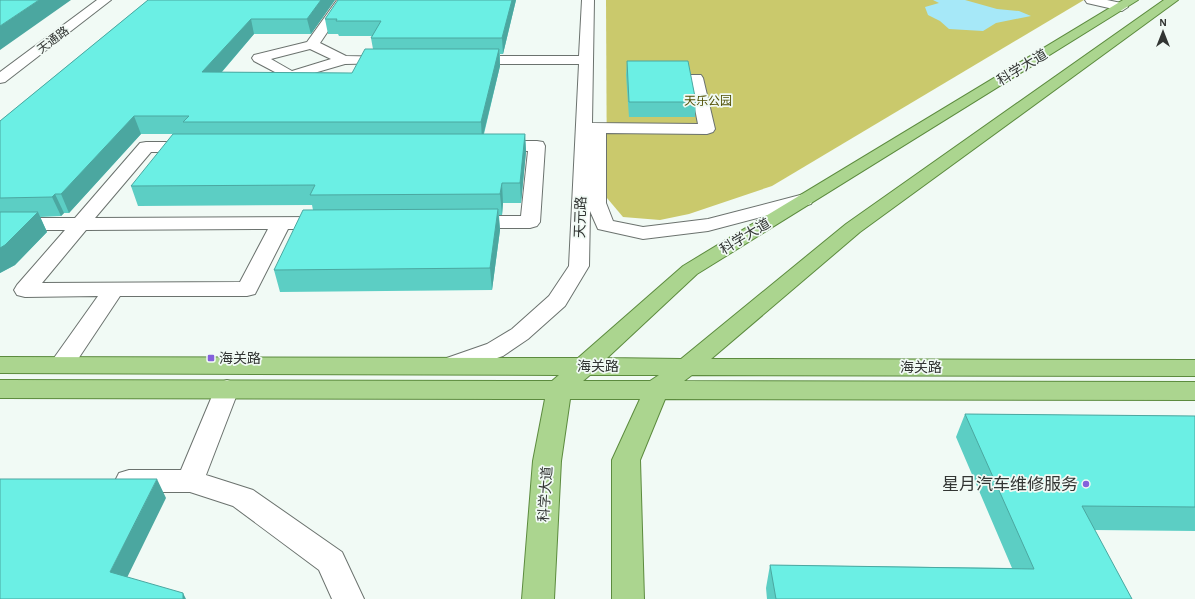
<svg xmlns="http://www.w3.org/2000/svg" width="1195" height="599" viewBox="0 0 1195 599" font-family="'Alegreya Sans','Noto Sans SC',sans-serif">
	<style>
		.green { fill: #cac96c }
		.water { fill: #a6e8f8 }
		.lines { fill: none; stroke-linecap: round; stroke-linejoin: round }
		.minor-casing { stroke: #6b726e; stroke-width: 2 }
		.major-casing { stroke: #5c8b3e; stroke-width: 2 }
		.minor { fill: #fff; fill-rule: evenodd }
		.major { fill: #abd58f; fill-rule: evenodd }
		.wall { fill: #5ccec4 }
		.shaded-wall { fill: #4ba7a0 }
		.building { fill: #6befe4; stroke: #4ba7a0 }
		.poi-dot { fill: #8561db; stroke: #f1faf5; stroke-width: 1.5 }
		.labels { text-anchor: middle; stroke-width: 3.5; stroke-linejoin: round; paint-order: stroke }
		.far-street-label { font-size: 12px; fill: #323533; stroke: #f1faf5 }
		.far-park-label { font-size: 12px; fill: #515004; stroke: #f1faf5 }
		.street-label { font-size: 14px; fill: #323533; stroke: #f1faf5 }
		.poi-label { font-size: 14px; fill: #323533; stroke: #f1faf5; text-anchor: start }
		.near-poi-label { font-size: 17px; fill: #323533; stroke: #f1faf5; text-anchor: end }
	</style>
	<rect width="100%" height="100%" fill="#f1faf5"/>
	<path class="green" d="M606,0H1084L772,186L689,214L660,220L623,217L607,198Z"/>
	<path class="water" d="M933,0H965L997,9L1019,11L1031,16L996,23L983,31L949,29L940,21L928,15L925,7L939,3Z"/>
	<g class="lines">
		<defs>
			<path id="minor" d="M97,0H111L5,82L0,83V72Z
				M337,0H349L320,43L346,56L393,57L395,60L393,63L345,64L290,80L254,61L252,58L254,55L307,42ZM310,49L331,59L292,71L271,59Z
				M582,0H594L592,123L698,124L689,78L691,75H701L703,78L715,129L713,132L707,134L606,133V203L613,221L643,227L708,219L804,194L811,196L813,200L811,204L708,231L643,239L598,229L590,211L589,266L565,306L528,339L503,356L450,374L441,372L438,366L441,360L487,344L512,329L549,296L569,266L579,64H471L466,63L464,60L466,57L471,56H579Z
				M1085,0H1107L1126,4L1128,7L1122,11L1087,3Z
				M497,141H537L543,142L545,146L540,222L537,226L530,228H469L462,226L459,222L462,218L469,216H521L528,151L491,150L489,146L491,142Z
				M146,142H193L199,143L201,147L199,151L193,152H151L95,218L326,217L333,219L336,223L333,227L326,229H288L255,294L247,296H120L70,371L61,373L52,371L49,365L98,296L25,297L17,295L14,290L17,285L65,230H0V218H75L140,143ZM268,229L240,282L42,283L86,230Z
				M227,380L236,383L239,389L206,475L253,490L342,552L364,599H332L319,570L233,506L190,492H129L119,489L115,481L119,473L129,470H181L215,389L218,383Z"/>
			<path id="major" d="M1123,0H1138L697,274L607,358L681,359L846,224L1164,0H1178L860,232L711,359L1195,360V376L692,375L684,381L1195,382V400L665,399L640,460L644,599H612V460L640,399H570L561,461L554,599H522L533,461L545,399L0,398V380L552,381L559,375L0,373V357L578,358L683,266ZM590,375H659L650,381H583Z"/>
		</defs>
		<use href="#minor" class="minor-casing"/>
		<use href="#major" class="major-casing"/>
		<use href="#minor" class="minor"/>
		<use href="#major" class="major"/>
	</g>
	<path class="wall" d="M148,0H335L311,34H254L222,72L352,73L373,49L371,38L372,36H339L338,34H328L325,19L338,0H516L503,54H500V66L484,134H525L526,152L521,203H503L502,215H499L500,230L492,290L280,292L274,270L313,210L312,205L138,206L131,186L187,134H141L69,213H64L61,216L40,217L47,232L15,265L0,273V121Z
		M627,61L696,102L695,117H629L626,75Z
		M965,414L1195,416V531L1094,530L1132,599H767L766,588L770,565L1012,568L956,437Z"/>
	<path class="shaded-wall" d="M39,0H71L0,50V26Z
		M321,0H335L311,34L307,19Z
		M512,0H516L503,54L502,38Z
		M251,19L254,34L207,89L202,72Z
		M499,49L500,66L482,140L481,122Z
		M134,116L141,134L69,213L61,194Z
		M525,134L526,152L521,203L520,183Z
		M502,183L503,203L502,215L500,194Z
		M55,194L64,213L61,216L52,197Z
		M498,209L500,230L492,290L490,268Z
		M38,212L47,232L15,265L0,273V248Z
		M157,479L166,498L121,590L110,572Z
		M183,593L186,599H183Z"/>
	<path class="building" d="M0,0H39L0,26Z
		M148,0H321L307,19H251L202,72L352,73L365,49H499L481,122H183L189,116H134L61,194H55L52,197L0,198V121Z
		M338,0H512L502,38H371L381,21H336L337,19H325Z
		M627,61H688L696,102H629Z
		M173,134H525L520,183H502L500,194L310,195L315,185L131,186Z
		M498,209L490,268L274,270L303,210Z
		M0,212H38L5,245L0,248Z
		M965,414L1195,416V507L1082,506L1132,599H776L770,565L1034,569Z
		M0,479H157L110,572L183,593V599H0Z"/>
	<g class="poi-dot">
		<rect x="207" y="354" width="8" height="8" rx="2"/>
		<circle cx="1086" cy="484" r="4"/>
	</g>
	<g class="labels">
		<g class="far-street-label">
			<text transform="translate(53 40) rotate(-37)" y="4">天通路</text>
		</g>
		<g class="far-park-label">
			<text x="708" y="105">天乐公园</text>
		</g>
		<g class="street-label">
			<text transform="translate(1022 67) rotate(-31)" y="5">科学大道</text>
			<text transform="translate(580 217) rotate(-88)" y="5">天元路</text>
			<text transform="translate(745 236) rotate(-31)" y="5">科学大道</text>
			<text x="598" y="371">海关路</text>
			<text x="921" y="372">海关路</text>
			<text transform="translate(545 494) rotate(-86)" y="5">科学大道</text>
		</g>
		<g class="poi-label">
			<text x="219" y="363">海关路</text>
		</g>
		<g class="near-poi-label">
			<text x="1078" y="490">星月汽车维修服务</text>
		</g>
	</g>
	<g transform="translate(1163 32)" stroke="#f1faf5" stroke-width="3" paint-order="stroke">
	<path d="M0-3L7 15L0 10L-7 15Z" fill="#323533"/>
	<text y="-6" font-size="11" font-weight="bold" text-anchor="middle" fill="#323533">N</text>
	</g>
</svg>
